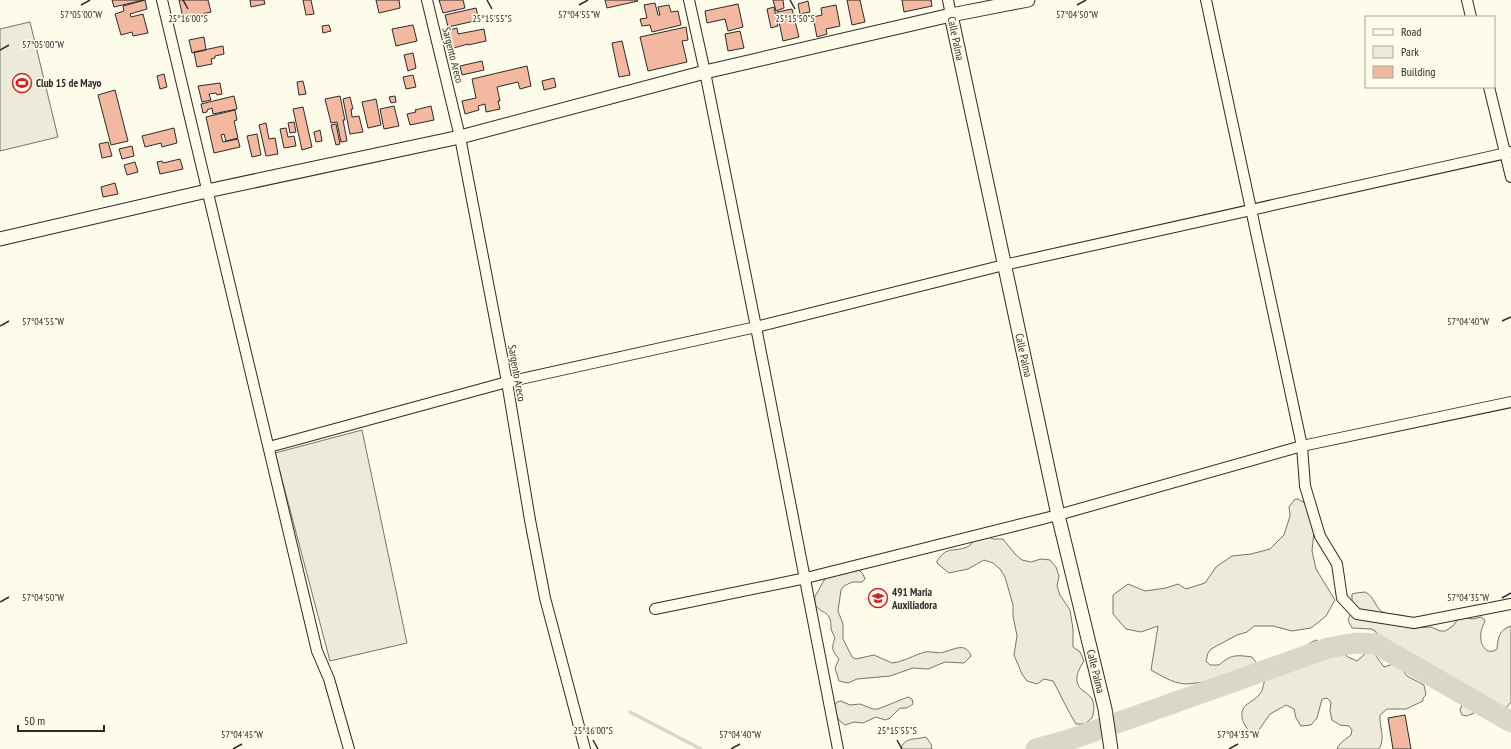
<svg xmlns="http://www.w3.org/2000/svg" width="1511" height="749" viewBox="0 0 1511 749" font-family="'PT Sans Narrow',sans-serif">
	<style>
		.green { fill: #ecebdb; stroke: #74746e }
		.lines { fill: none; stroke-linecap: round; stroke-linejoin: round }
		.stream { stroke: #d8d7c9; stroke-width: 3.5 }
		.river { stroke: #d8d7c9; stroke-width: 21 }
		.building { fill: #f2b8a0; stroke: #2b2b2b }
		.minor-casing { stroke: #2b2b2b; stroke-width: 12 }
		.tertiary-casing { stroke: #2b2b2b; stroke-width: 15 }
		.minor { stroke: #fdfbea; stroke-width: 10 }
		.tertiary { stroke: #fdfbea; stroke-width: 13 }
		.ticks { fill: none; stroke: #2b2b2b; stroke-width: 1.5 }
		.labels { text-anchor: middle; stroke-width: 3; stroke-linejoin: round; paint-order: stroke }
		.street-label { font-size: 11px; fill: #2b2b2b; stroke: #fdfbea }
		.poi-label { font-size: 11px; font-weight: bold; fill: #2b2b2b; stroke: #fdfbea; text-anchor: start }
		.ticks-label { font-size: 10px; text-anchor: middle; fill: #2b2b2b; stroke: #fdfbea; stroke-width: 3; stroke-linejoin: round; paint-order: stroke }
	</style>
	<rect width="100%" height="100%" fill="#fdfbea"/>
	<path class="green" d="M30,22L58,137L0,151V29Z
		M362,430L407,643L330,661L275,453Z
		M1295,499H1298L1306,504L1314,531L1312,551L1316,569L1335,600L1326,616L1311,628L1292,631L1273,626H1254L1247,632L1237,635L1211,649L1208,653L1206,661L1210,665H1219C1231,654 1237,655 1252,657C1257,663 1261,669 1258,677C1250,696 1223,684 1207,682C1200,682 1192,684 1185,684C1172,683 1162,676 1151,670L1158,626L1141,632L1126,629L1113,614V595L1128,584L1145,591L1166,588L1178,584L1186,589L1205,583L1216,567L1232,556L1251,554L1270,549L1284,535L1290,516L1289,507Z
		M985,535L993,539H1003L1015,554L1022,560L1031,562L1041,559L1050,560L1056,567L1059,576L1057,586L1060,595L1070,610L1073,629V647L1080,652L1084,661C1079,669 1073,679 1080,688C1084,692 1089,694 1092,699C1095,705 1094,712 1092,718L1085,724H1076C1067,710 1061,695 1053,681L1044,679L1037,684L1027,681L1022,674L1014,655L1017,636L1013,616V605L1005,577L1000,569L993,563L984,560L968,569L949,573L937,563V561C948,545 952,553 967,547C971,546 972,541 976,539C978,537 982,536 985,535Z
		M859,570L863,574L865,579L862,582H852L844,586L841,590L838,611L843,624V639L852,657L856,659L874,655L892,663C903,662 914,655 925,652C932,651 938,654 944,652C955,649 966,642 971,656L964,663L945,662L928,669L913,668L890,676L857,679L848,683L839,681L835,668L839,659C832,650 831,649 835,638C834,635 832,632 831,629C831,625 831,622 830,619C826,608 813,614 815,596C819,591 821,584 825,579C831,572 851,572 859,570Z
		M1365,592C1375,596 1375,610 1385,613C1390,615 1398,614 1404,616L1412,628L1431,627L1440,631H1445L1453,626L1458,619L1463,617L1472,619L1481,617L1485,620C1484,625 1481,628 1481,633C1479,643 1486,657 1497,649C1498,637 1499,630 1511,626V702L1502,713L1498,715H1493L1485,711L1476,712L1467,716L1462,715L1460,710L1465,697C1459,690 1452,688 1445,679L1436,677L1431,678L1419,670L1410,668L1397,661L1375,631L1371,629L1352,628L1348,620L1352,611V594L1356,593Z
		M1316,640L1325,645L1332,652L1341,651L1348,657L1357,661L1367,652H1373L1384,667L1393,664L1401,668L1407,676L1424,685L1426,695L1423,698V701L1406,709H1387L1380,715C1379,727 1386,738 1379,749H1337C1339,743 1346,739 1351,735L1352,730L1349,726L1340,725L1332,720L1330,711L1331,702L1327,698L1322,699L1317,718L1311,725L1301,726L1296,718L1294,709L1286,705L1270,714L1259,730L1249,731C1243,724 1238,713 1246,705C1250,702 1256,699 1259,695C1263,691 1264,683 1265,677L1280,666L1286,660L1299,657C1303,648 1307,644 1316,640Z
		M908,697L912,699L913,704C909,707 906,709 900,708L890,718L885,720L876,717L863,723L854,722L845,725C837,720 836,715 834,706L837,702L841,701L850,705L860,704L873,709H878Z
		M926,737L931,744L932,749H901C904,737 915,740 926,737Z"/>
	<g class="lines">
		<path class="stream" d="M630,712L701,749"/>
		<path class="river" d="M1036,749L1069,740L1328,648L1356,643L1376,644L1511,722"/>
	</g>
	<path class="building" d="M112,0H144L114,7Z
		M145,0L147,9L130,14L131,17L143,14L148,33L133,36L132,32L121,35L115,14L124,11L123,6Z
		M179,0H208L211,12L183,18Z
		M250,0H264L265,4L251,7Z
		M303,0H311L314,14L306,15Z
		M376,0H399L400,8L379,13Z
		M439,0H463L465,8L443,13Z
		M605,0H637L638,1L607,8Z
		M773,0H783L784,8L776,11Z
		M847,0H860L865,22L852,25Z
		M902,0H931L932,6L904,12Z
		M808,1L810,12L800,14L798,4Z
		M655,3L658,15H660L658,7L669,5L671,12L678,11L681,25L652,32L650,25L642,26L640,19L647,18L644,5Z
		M738,4L743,27L728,31L725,19L707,23L705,11Z
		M836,5L840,26L826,29L827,34L817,37L813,17L822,15L821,8Z
		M774,7L778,26L771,28L767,9Z
		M476,8L479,20L448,27L445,15Z
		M792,9L799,37L783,41L777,12Z
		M329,25L331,31L323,33L322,26Z
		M413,25L417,41L396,46L392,29Z
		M686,27L688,40L682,41L687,62L648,71L640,37Z
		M457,28L458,34L484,29L486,41L468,45V44L450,49L446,31Z
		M740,31L744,48L728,51L725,34Z
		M204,37L206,50L192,53L189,40Z
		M622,41L630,75L619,77L612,43Z
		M223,46L224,54L215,56V58L211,59L212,64L197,67L194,52Z
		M413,53L416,68L408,71L404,55Z
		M482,61L484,70L462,75L460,66Z
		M527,66L531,86L520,89L518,82L497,87L500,101H498L500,109L486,112L485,104L478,106L479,110L465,114L462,101L476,98L472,79Z
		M164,74L167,87L160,89L157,76Z
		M413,75L416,87L406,89L403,77Z
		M554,78L556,87L544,90L542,81Z
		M303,81L306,94L299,95L297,82Z
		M220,83L222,94L217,95L216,93L209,94L211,100L202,102L198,86Z
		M115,90L128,141L111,145L98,95Z
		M234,96L237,109L213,114L212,108L207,110V112L203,113L201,104Z
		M340,96L345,120H343L347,141L341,142L337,122L331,123L325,99Z
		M395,96L396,102L391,103L389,97Z
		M350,97L353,109H351L352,117L359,116L363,132L350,134L343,99Z
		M376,99L381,125L368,128L362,102Z
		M394,106L399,126L384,129L380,109Z
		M431,106L434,120L410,125L407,114L416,112L415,110Z
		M303,107L312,147L302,150L293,109Z
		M235,110L237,120L234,121L238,138L226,141L224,134L221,135L223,142L238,139L240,147L214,153L206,117Z
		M294,122L296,132L290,133L288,123Z
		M266,123L269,139L275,138L278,154L266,156L259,125Z
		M336,124L340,144L336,145L331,125Z
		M174,128L177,143L162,147L161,143L145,147L142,136Z
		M286,128L288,137L294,136L296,146L284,148L280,129Z
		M320,130L322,141L316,142L314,132Z
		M257,134L261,155L252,157L247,136Z
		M108,142L112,156L102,158L99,144Z
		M132,146L134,156L122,159L119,149Z
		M180,159L183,169L160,174L157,162L162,161L163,163Z
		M135,162L138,172L127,175L124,165Z
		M115,183L118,194L103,197L101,187Z
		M1405,715L1411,749H1393L1388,718Z"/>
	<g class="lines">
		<defs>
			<path id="minor" d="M162,0L317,651L329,679L349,749
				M427,0L460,137L507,382L530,520L545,598L585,749
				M689,0L705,72L756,327L838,749
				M948,0L951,15
				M1206,0L1302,446L1305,486L1320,536L1337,564L1342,598L1357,614L1414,623L1511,604
				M1467,0L1471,17
				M1489,87L1511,177
				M269,447L507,382L756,327L1004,265L1511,152
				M655,609L806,578L1058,515L1302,446L1511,402"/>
			<g id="tertiary">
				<path id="s1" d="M951,15L1058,515L1105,709L1111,749"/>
				<path d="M0,239L207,191L460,137L705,72L951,15L1028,0"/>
			</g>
		</defs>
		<use href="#minor" class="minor-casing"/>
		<use href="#tertiary" class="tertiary-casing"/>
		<use href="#minor" class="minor"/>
		<use href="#tertiary" class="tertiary"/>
	</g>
	<path class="ticks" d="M183,0L188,9M487,0L492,9M790,0L795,9M81,5L90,0M579,5L588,0M1077,5L1086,0M0,50L9,45M1502,321L1511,317M0,326L9,321M1502,598L1511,593M0,602L9,597M593,740L598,749M897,740L902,749M233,749L242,744M731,749L740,744M1229,749L1238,744"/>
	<defs>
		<symbol id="stadium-ring" viewBox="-11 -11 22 22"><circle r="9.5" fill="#fdfbea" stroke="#c62828" stroke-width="1.5"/><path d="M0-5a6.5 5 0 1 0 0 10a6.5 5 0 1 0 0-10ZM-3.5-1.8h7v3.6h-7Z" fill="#c62828"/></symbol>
		<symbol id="school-ring" viewBox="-11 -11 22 22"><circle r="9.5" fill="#fdfbea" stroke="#c62828" stroke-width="1.5"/><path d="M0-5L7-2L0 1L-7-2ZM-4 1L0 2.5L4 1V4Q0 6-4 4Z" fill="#c62828"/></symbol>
	</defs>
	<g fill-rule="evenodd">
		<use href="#stadium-ring" x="11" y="72" width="22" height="22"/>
		<use href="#school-ring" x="867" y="587" width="22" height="22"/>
	</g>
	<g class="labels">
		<g class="street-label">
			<text dy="4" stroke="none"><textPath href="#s1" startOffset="24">Calle Palma</textPath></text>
			<text transform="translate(453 55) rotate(76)" y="4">Sargento Areco</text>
			<text dy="4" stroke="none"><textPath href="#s1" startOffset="348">Calle Palma</textPath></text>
			<text transform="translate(517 373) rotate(80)" y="4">Sargento Areco</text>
			<text dy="4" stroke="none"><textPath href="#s1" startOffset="672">Calle Palma</textPath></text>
		</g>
		<g class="poi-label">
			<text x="36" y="87">Club 15 de Mayo</text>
			<text x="892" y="596">491 Maria<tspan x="892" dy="13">Auxiliadora</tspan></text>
		</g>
	</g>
	<g class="ticks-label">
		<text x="81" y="18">57°05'00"W</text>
		<text x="579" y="18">57°04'55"W</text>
		<text x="1077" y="18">57°04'50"W</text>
		<text x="188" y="22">25°16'00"S</text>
		<text x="492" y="22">25°15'55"S</text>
		<text x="795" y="22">25°15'50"S</text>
		<text x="43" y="48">57°05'00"W</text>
		<text x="43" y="325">57°04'55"W</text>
		<text x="1468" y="325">57°04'40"W</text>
		<text x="43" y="601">57°04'50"W</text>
		<text x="1468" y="601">57°04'35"W</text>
		<text x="593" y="734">25°16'00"S</text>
		<text x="897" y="734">25°15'55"S</text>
		<text x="242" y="738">57°04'45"W</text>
		<text x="740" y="738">57°04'40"W</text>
		<text x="1238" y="738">57°04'35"W</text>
	</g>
	<rect x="1365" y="16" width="130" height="72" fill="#fdfbea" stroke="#a9a89e"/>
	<rect x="1373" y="29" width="20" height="6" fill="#fdfbea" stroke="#a9a89e"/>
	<text x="1401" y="36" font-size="12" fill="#2b2b2b">Road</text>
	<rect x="1373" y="46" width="20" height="12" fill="#ecebdb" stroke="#a9a89e"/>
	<text x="1401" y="56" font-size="12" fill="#2b2b2b">Park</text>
	<rect x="1373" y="66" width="20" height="12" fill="#f2b8a0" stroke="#a9a89e"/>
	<text x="1401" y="76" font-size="12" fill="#2b2b2b">Building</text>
	<path d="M18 725v6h86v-6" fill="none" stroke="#2b2b2b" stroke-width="2"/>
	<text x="24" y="725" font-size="12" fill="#2b2b2b" stroke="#fdfbea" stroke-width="3" paint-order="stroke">50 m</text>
</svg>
